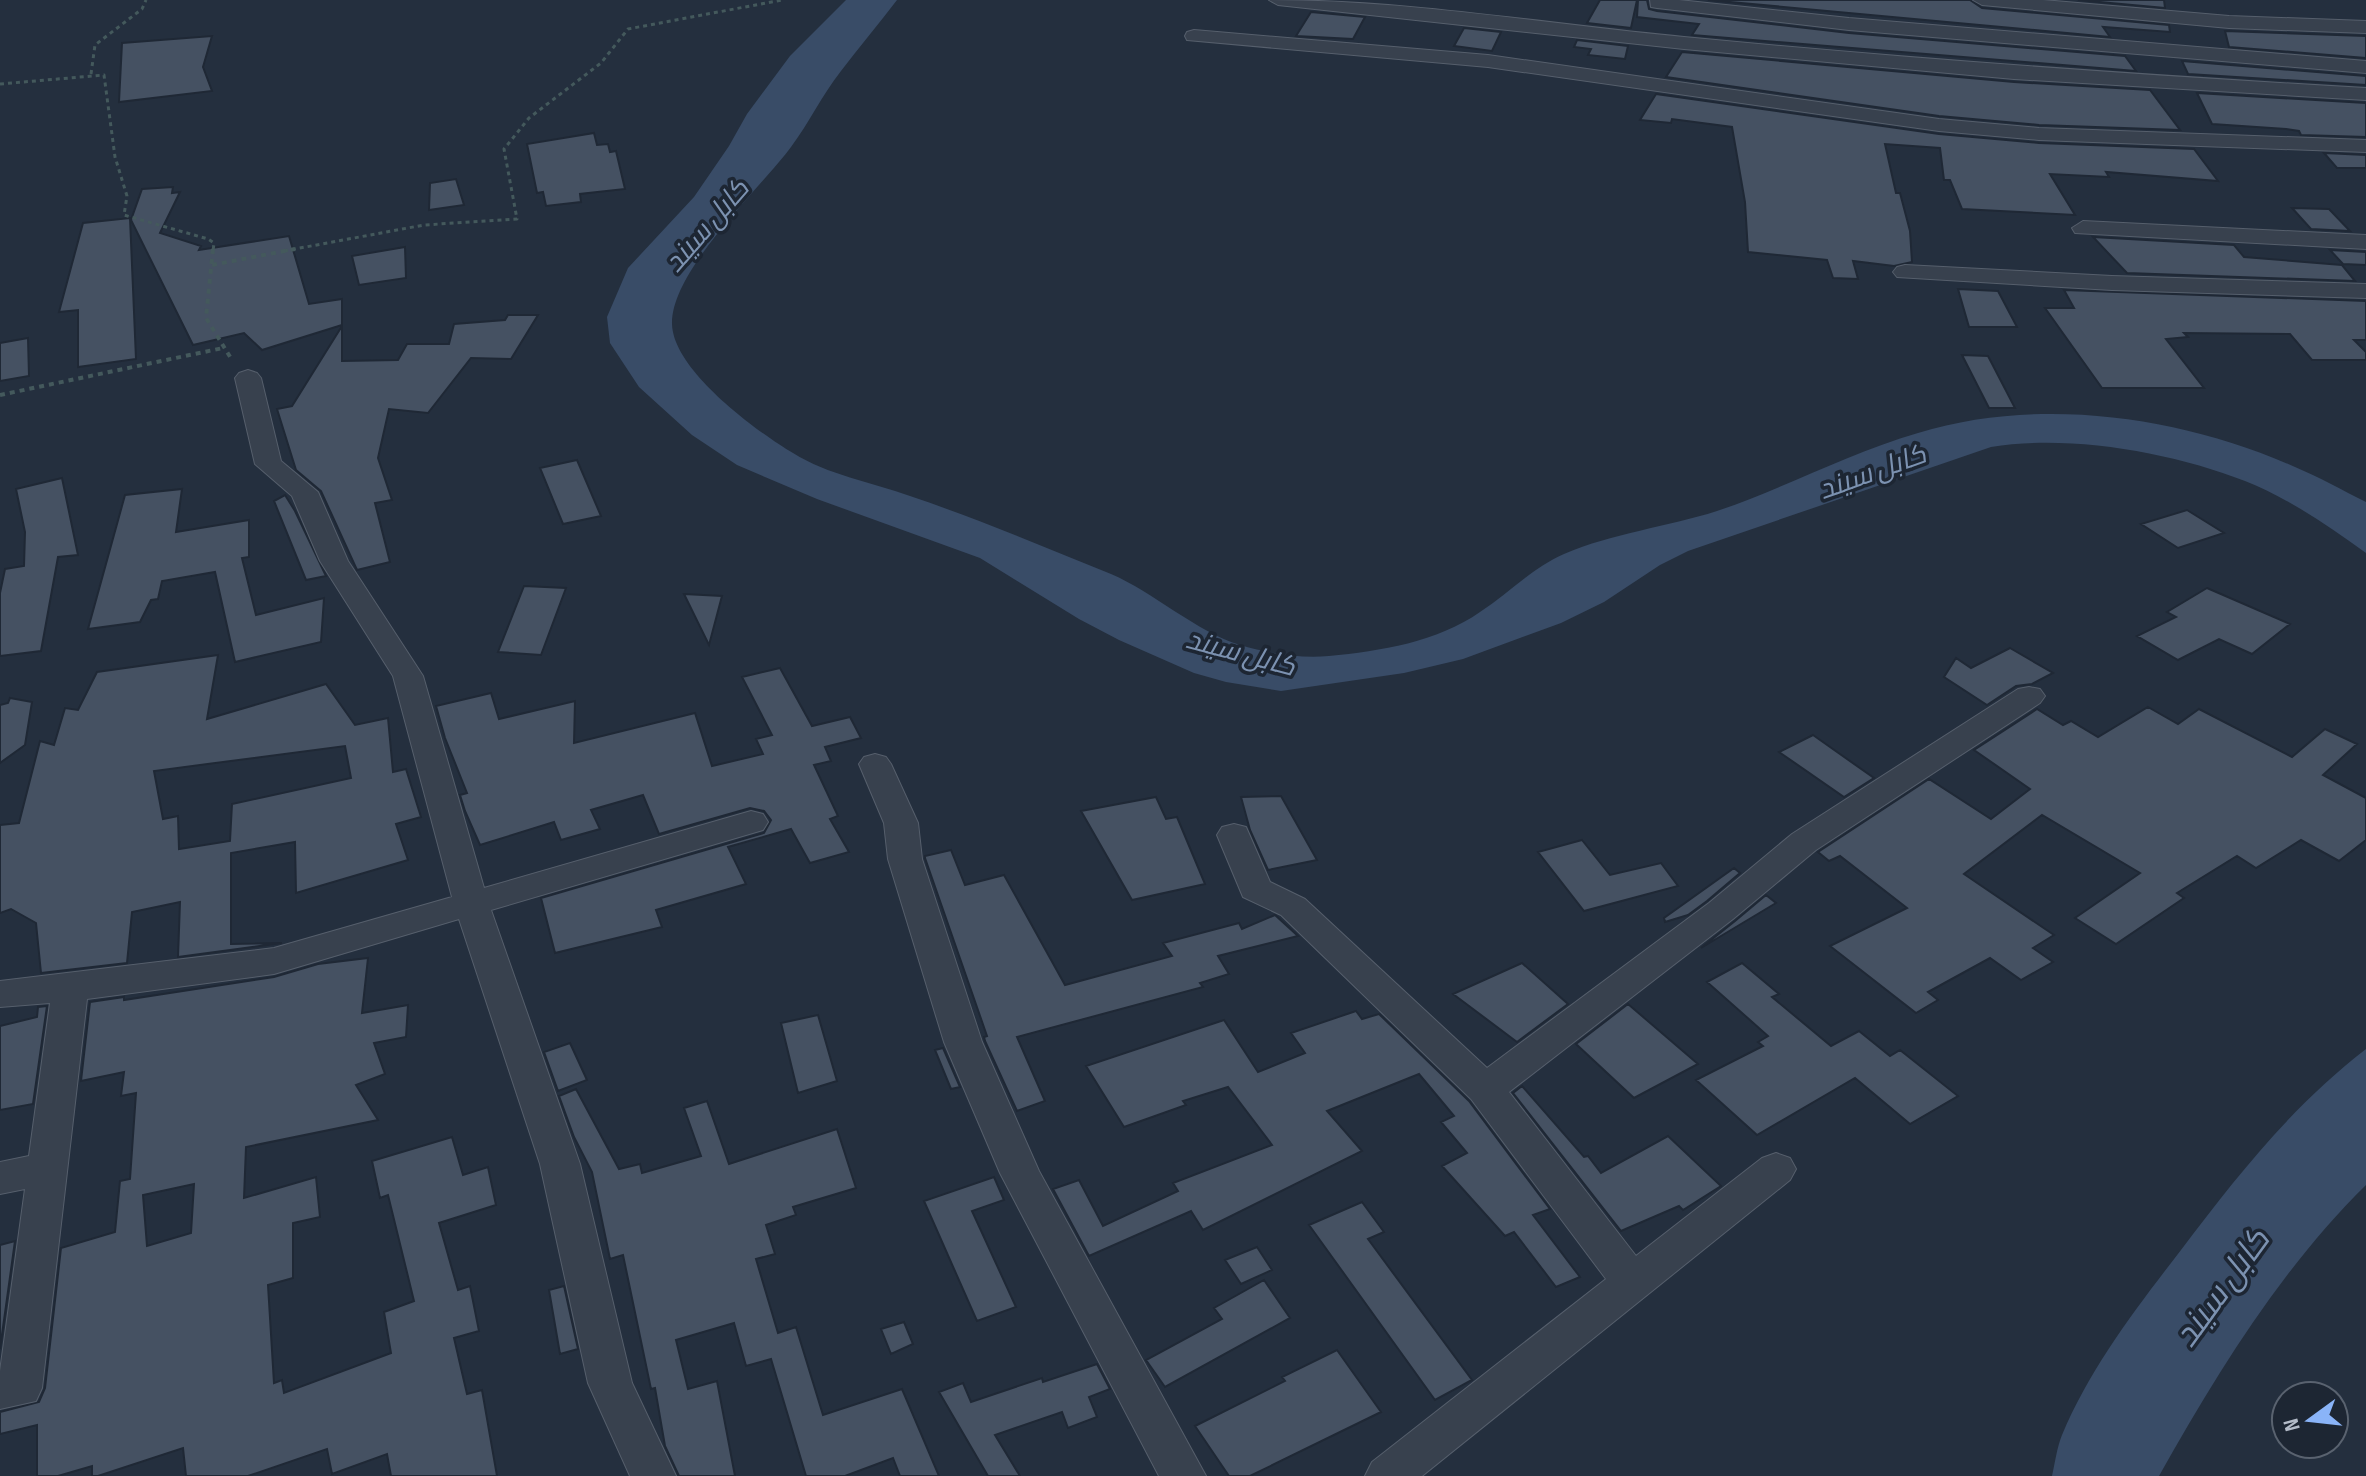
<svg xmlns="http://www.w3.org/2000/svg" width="2366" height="1476" viewBox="0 0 2366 1476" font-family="'Sofia Sans Condensed',Cairo,sans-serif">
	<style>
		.water { fill: #394c67 }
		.building { fill: #455162; stroke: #1f2835; stroke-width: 2; fill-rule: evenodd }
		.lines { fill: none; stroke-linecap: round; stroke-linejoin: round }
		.street-casing { stroke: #565f6c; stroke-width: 2 }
		.path-far1 { stroke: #44595c; stroke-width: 3; stroke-dasharray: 4 4; stroke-linecap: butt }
		.path { stroke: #44595c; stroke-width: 4; stroke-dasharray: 5 5; stroke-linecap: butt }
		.street { fill: #38414e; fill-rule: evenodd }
		.labels { text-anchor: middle; stroke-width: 7; stroke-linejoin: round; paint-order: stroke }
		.water-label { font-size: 28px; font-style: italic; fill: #7c92b1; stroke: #1d2633 }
		.near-water-label { font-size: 34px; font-style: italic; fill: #7c92b1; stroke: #1d2633 }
	</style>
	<rect width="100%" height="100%" fill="#242f3e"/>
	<path class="water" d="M846,0H897C879,24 859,47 841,71C822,95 809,123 791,147C760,189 671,270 672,324C673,370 756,431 793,453C828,475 871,482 910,496C978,519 1044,547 1111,574C1153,592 1197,632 1240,645C1268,653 1300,659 1329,656C1381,651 1437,642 1480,612C1509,593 1532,568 1564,554C1613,533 1667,527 1717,511C1785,488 1849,453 1918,433C2039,396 2180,416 2295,467C2319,477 2342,490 2366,502V553C2329,526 2288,498 2245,481C2171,452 2068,434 1991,447L1688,551L1660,565L1604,602L1561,623L1463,659L1404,673L1281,691L1226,682L1194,673L1119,640L1079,619L980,558L817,499L737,465L692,435L639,387L610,343L607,317L628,268L694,197L729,146L747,114L790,56Z
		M2366,1049V1185C2280,1270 2218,1372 2159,1476H2052C2055,1463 2057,1447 2062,1435C2090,1368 2137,1307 2181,1250C2237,1176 2292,1106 2366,1049Z"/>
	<path class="building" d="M1600,0H1637L1631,28L1587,23Z
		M1638,0H1647L1649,9L1657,11L1849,33L2125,56L2136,71L1692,35L1699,24L1637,17Z
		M1708,0H1970L1982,8L2169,25L2170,32L2103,27L2110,37Z
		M2078,0H2164L2165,8Z
		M1311,12L1365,17L1353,39L1296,36Z
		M1464,28L1501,32L1492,51L1454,46Z
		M2225,31L2366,36V58L2229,47Z
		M212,36L203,67L212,91L119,102L122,43Z
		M1577,40L1628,46L1625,59L1588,55L1591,49L1574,47Z
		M1682,52L2014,82L2150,90L2180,130L2039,125L1939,116L1666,77Z
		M2182,61L2366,76V85L2188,74Z
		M2197,93L2366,103V137L2301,135L2299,131L2286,129L2212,124Z
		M1656,94L1939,134L2039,143L2194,149L2218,181L2106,172L2109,177L2050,174L2075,215L1962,209L1950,180H1944L1940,148L1885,144L1896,193H1900L1910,231L1912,262L1894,266L1853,261L1858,279L1833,278L1827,260L1748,252L1745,202L1732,127L1672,119L1671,123L1640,120Z
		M594,133L597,145L608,144L610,152L616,151L625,189L580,194L581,202L546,206L543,192L537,193L527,144Z
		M2324,153L2366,155V168H2337Z
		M456,179L464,205L429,210L430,183Z
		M173,187L172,193L180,192L160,233L201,246L199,250L289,236L309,304L342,299V325L262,350L244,333L193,345L131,220L142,189Z
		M2292,208L2329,209L2350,231L2311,229Z
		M130,218L136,359L78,367V310L59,312L83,223Z
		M2093,237L2234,245L2244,257L2342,265L2355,281L2127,273Z
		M405,247L406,278L359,285L352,256Z
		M2330,250L2366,252V265L2343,264Z
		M1958,289L1998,291L2017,327H1969Z
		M2064,290L2366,301V340H2354L2366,352V360H2312L2290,334L2184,333L2188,337L2166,339L2204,388H2102L2045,308H2074Z
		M508,315H538L511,359L471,358L428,413L389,409L378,458L392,500L375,503L390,562L357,570L321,491L296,470L277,409L292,406L342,326V361L398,360L407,344H449L454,324L505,320Z
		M28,338L29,376L0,381V343Z
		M1962,355L1988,356L2015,408H1989Z
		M577,460L601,516L563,524L540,468Z
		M62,478L78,555L58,557L41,651L0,656V593L5,569L24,566L25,532L16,489Z
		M182,489L176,532L249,520V557L242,558L256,615L324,598L321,642L235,662L215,572L162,581L158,599L151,600L140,622L88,629L125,495Z
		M285,495L295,511L326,576L306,580L274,501Z
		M2187,510L2224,533L2178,548L2141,524Z
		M524,586L566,588L541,655L498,652Z
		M2207,588L2290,624L2252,654L2219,639L2178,660L2137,636L2176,617L2167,612Z
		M684,594L722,596L709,645Z
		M2010,648L2053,673L2032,684L2016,686L1987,705L1944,677L1956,658L1971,668Z
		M218,655L207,719L326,684L355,725L388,718L393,772L406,769L421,817L396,824L408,860L296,893L295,842L231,853V944L282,943L178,957L180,902L132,912L127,963L41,973L36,923L11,909L0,913V825L19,823L40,741L54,745L65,708L78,710L97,672ZM345,746L351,778L232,804L230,841L179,849L178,816L163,819L154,771Z
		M780,668L812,726L850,717L861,738L825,747L831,761L814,765L838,816L830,819L849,852L810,863L791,829L728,847L746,884L656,910L662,927L555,953L541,898L764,833L771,820L764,811L750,808L659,834L643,795L591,810L600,829L561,840L554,822L480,845L465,811L460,795L467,793L445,738L436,706L491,693L499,719L575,701L574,743L695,713L712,766L763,754L756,739L772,735L742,677Z
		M10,698L32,702L25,745L0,763V705L8,703Z
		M2148,707L2178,724L2199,709L2292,757L2325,729L2357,744L2323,775L2366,798V840L2339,861L2301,840L2256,868L2237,856L2177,893L2184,898L2116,944L2075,918L2140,873L2042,815L1964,874L2054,935L2033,948L2053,962L2021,980L1990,958L1928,992L1938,1000L1916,1013L1830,946L1907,908L1840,856L1829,861L1818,852L1929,779L1991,819L2030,789L1974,750L2037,709L2063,725L2071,721L2098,737Z
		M1813,735L1874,778L1844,797L1779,752Z
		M1281,796L1317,860L1268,870L1250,830L1241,797Z
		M1156,797L1166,819L1177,817L1205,884L1132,900L1081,811Z
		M1582,840L1610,875L1661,863L1678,886L1584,911L1538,852Z
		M951,850L965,885L1004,875L1065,985L1172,956L1163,943L1239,923L1242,929L1275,915L1298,936L1218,956L1229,974L1200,983L1203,987L1017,1037L1045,1101L1017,1111L985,1041L984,1037L987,1036L925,858V856Z
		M1734,868L1740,873L1707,901L1688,915L1665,922L1664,918Z
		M1766,895L1776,903L1701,948L1735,921Z
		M368,958L362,1013L408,1005L406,1037L374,1043L385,1074L356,1085L378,1120L246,1147L244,1198L316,1177L320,1217L293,1223V1278L268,1285L274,1383L282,1380L284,1393L391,1353L384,1312L414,1301L388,1195L380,1198L372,1161L452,1137L463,1175L488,1167L496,1205L439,1223L458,1290L470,1286L479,1331L454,1338L467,1394L482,1390L497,1476H391L387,1454L332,1474L327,1449L248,1476H186L183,1448L98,1476H92V1466L58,1476H37V1425L0,1434V1412L39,1402L45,1388L61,1248L115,1232L120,1181L130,1179L136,1093L121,1096L124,1072L81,1081L90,1002L124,997V1000L274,977L318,964ZM194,1184L191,1233L147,1246L143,1195Z
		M1522,963L1568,1004L1517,1042L1453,994Z
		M1742,963L1779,994L1772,997L1831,1046L1859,1031L1890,1056L1900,1050L1958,1096L1910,1124L1855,1078L1757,1135L1696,1080L1763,1046L1758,1042L1768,1036L1707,982Z
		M1628,1004L1698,1064L1634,1098L1576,1044Z
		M47,1006L33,1104L0,1110V1026L37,1017L38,1007Z
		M1356,1011L1362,1019L1379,1014L1469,1101L1550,1209L1533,1215L1580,1277L1556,1287L1514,1232L1505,1236L1442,1166L1467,1153L1441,1122L1454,1116L1419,1074L1327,1111L1362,1151L1203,1230L1191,1211L1089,1256L1053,1189L1079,1180L1103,1226L1178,1191L1173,1183L1272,1145L1228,1087L1183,1101L1186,1105L1124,1127L1086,1066L1224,1020L1258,1072L1305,1053L1291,1033Z
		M818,1015L837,1081L798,1093L781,1023Z
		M570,1043L587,1080L558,1091L544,1052Z
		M943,1048L960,1087L951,1089L935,1050Z
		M1522,1086L1584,1157L1588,1156L1601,1173L1668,1136L1721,1186L1683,1210L1679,1206L1621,1231L1513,1093Z
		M576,1089L619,1169L640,1164L642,1173L701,1156L684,1108L707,1101L729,1164L837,1129L856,1188L793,1207L796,1215L766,1225L775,1254L756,1259L778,1333L796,1327L823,1415L902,1389L939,1476H900L893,1458L845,1476H806L771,1359L746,1366L734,1323L676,1340L688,1389L717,1381L735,1476H679L665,1446L655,1388L651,1389L623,1255L610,1259L592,1172L574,1137L559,1096Z
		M994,1177L1004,1200L972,1211L1016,1307L977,1321L924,1201Z
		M1362,1202L1384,1232L1368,1239L1472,1380L1435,1400L1309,1225Z
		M15,1241L0,1349V1245Z
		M1257,1247L1272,1270L1241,1284L1225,1260Z
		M1264,1280L1290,1318L1165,1387L1146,1360L1222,1319L1214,1308Z
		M564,1286L578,1349L560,1354L549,1290Z
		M904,1322L913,1344L891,1354L881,1329Z
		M1337,1350L1381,1412L1250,1476H1229L1195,1426L1285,1381L1282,1377Z
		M1097,1364L1110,1389L1089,1397L1097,1417L1068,1428L1062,1412L995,1435L1020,1476H988L939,1392L963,1383L971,1402L1042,1378L1043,1382Z"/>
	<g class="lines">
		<defs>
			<path id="street" d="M1269,0C1408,0 1547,24 1684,37C1911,59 2138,75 2366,88V100L2014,79L1684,49L1278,5Z
				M1650,0H1679L1849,18L2366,61V73L1849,30L1657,8L1651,7Z
				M1973,0H2043L2229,16L2366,21V33L2229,28L1982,5Z
				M1194,30L1488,55L1939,119L2039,128L2366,140V152L2039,140L1939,131L1488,67L1187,40L1185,36L1187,32Z
				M2083,221L2366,235V249L2075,233L2072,228Z
				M1905,265L2112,276L2366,284V298L2112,290L1897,277L1893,272L1897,267Z
				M248,370L257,373L261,378L281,461L318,492L348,561L423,676L484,888L751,811L763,814L768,822L763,830L491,910L580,1164L632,1383L676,1476H630L588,1383L540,1164L459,919L274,974L87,999L42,1388L36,1401L0,1409V1371L25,1189L0,1194V1162L29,1156L50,1003L0,1007V981L274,948L452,897L393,676L320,561L292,496L255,464L235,378L239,373Z
				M2029,687L2040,689L2045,696L2040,703L1816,850L1733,919L1509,1092L1636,1256L1762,1158L1776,1153L1790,1158L1796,1169L1790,1180L1422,1476H1365L1372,1462L1606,1279L1471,1099L1281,915L1243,897L1217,835L1222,827L1234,824L1246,827L1270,882L1305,899L1487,1068L1709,903L1792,834L2018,689Z
				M875,754L886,757L891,764L918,823L922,859L982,1042L1039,1171L1206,1476H1159L1000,1173L944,1042L888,859L884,823L859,764L864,757Z"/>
		</defs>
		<use href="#street" class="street-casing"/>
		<path class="path-far1" d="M91,74L95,45L142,9L146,0
			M0,84L104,75L115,157L127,196L124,215L208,239L214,243L213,251
			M284,251L424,225L517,219L504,149L529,118L601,63L628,29L782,0"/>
		<path class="path" d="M213,249L206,318L232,360
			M212,265L295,249
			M0,395L223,348"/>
		<use href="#street" class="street"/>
	</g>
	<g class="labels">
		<g class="water-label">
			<text transform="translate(706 225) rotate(-49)" y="10">کابل سيند</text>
			<text transform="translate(1872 471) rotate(-20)" y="10">کابل سيند</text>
			<text transform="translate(1241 652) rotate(15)" y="10">کابل سيند</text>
		</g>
		<g class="near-water-label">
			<text transform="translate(2221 1287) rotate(-54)" y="12">کابل سيند</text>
		</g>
	</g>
	<g transform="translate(2310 1420) rotate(255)"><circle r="38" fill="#1d2633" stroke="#59626f" stroke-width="2"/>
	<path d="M0-6L14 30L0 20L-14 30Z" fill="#8ab4f8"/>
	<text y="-12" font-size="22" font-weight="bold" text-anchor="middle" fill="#b4bcc9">N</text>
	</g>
</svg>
